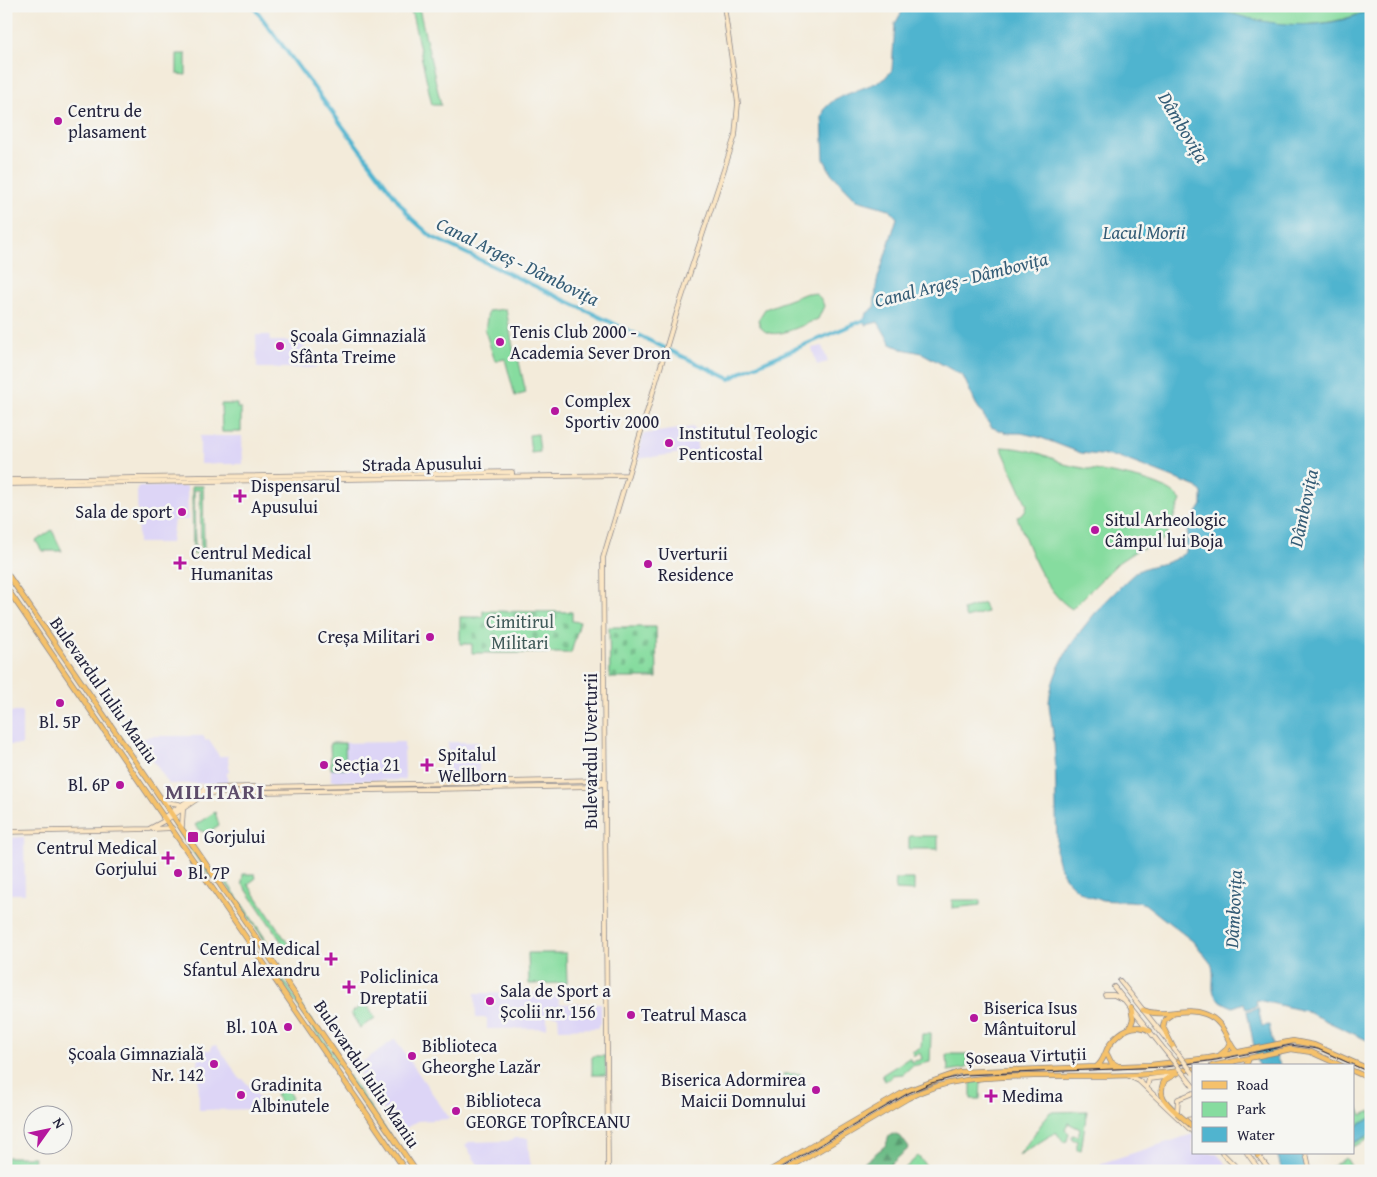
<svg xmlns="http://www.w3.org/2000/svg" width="1377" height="1177" viewBox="0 0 1377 1177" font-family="'Gentium Book Plus',serif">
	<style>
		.built { fill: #ddd5f6 }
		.green { fill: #86dc9f; stroke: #547f6d; fill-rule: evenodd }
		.forest { fill: url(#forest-firs); stroke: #476f60 }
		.cemetery { fill: url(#cemetery-stones); stroke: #547f6d }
		.water { fill: #50b4cf; stroke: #396b85 }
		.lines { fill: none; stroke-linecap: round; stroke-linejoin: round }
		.canal { stroke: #50b4cf; stroke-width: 4 }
		.secondary-casing { stroke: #8a868a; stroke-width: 5.5 }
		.primary-casing { stroke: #8a868a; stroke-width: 6 }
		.secondary { stroke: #fbe6c4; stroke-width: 4 }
		.primary { stroke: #f5c16b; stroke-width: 4.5 }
		.tram { stroke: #22223b; stroke-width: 1 }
		.secondary-bridge-casing { stroke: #8a868a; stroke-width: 5.5; stroke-linecap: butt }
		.primary-bridge-casing { stroke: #8a868a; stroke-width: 6; stroke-linecap: butt }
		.secondary-bridge { stroke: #fbe6c4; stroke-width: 4 }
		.primary-bridge { stroke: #f5c16b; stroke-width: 4.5 }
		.poi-dot { fill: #b5179e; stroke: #f6f6f2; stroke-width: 2 }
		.labels { text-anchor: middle; stroke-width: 5; stroke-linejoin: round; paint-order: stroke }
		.poi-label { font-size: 18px; fill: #22223b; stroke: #f6f6f2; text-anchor: start }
		.street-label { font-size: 18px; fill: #22223b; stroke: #f6f6f2 }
		.park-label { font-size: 18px; fill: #405a59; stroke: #f6f6f2 }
		.water-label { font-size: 19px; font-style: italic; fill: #345c76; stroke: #f6f6f2 }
		.district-label { font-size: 22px; font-weight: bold; letter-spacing: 1px; fill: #5d4c6a; stroke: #f6f6f2 }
	</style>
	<defs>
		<pattern id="forest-firs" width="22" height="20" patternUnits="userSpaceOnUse" patternTransform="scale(1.25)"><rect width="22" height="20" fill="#6cbc86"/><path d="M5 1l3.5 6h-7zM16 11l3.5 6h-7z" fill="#58986f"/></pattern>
		<pattern id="cemetery-stones" width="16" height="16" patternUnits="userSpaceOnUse" patternTransform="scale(1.25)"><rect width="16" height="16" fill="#86dc9f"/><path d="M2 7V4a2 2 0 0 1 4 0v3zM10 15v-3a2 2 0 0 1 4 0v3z" fill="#73bc8a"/></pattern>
	</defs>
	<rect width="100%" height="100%" fill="#f6f6f2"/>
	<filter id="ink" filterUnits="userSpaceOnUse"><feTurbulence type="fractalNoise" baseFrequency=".02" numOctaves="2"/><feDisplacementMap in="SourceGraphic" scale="10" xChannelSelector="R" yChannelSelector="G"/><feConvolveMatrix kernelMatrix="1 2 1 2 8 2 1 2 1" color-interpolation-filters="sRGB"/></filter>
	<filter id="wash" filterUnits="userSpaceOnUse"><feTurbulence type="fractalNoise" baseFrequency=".0096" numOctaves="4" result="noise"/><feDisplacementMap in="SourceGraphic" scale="20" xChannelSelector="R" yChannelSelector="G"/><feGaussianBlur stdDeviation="1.12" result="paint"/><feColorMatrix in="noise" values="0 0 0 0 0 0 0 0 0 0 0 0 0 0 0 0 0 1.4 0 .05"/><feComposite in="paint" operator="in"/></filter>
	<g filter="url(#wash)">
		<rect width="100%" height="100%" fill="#f3ebda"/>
		<path class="built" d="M256,335H269L270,341H304V352H316L317,368H257Z
			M822,346L828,362L817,365L812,348Z
			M694,427L698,451L637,459L644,434Z
			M200,436H242L243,464H200Z
			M187,486L188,520H174L171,543H138L137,487Z
			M6,712H22V745H6Z
			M151,736H203L206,741L209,740L219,756H228L229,772L226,774L228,783L169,784L139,740Z
			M404,742L405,780L331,781L330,743Z
			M448,742H479V778H448Z
			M24,837L25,894H6V838Z
			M475,993L558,994L559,1004L601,1003V1023L597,1028L559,1029L558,1016H547V1028L487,1029V1018H476Z
			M395,1039L450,1119L417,1121L399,1133L355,1067Z
			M217,1045L240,1079H243L262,1101L265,1109L199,1110L198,1050H211V1046Z
			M1193,1134V1153H1216L1233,1171H1092L1102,1163Z
			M515,1138H528L529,1155L532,1171H482L465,1145L469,1142L508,1141Z"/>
		<path class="green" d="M1211,6H1371V9C1335,27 1282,29 1243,19C1232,16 1221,10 1211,6Z
			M419,8L441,105H432L411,9Z
			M177,54H186V75L177,74Z
			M807,293C818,293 821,297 824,306L818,319C801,325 764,348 758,320L765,309Z
			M506,309L514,353H517L526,393L515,396L505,359L495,361L485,331L488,311Z
			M221,404H237V408H241V432H222Z
			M538,434L540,452L531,453L529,435Z
			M1001,447C1024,448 1044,453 1064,464C1094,472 1162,476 1181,500L1166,536L1156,545L1139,549L1119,562L1072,609C1043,591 1029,548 1017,517L1025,511L1027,505Z
			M192,486H203L204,553L193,554ZM194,490H200L201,552L195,551Z
			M52,530L62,551H42L36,541Z
			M984,603L987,612L966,618L963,610Z
			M330,743H345L346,769H331Z
			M215,812L219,825L207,833L199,830L195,825Z
			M176,824L213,878L211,879L174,825Z
			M909,836H938V849H909Z
			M243,874H255L256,878L248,884L291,948L285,947L242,883Z
			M223,876L275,953L274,954L221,877Z
			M896,879H914V891L895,890Z
			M952,900H980V905L952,908Z
			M528,953H566L567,983L529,984Z
			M279,973L342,1065L339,1067L277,975Z
			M366,1003L375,1018L360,1028L351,1013Z
			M922,1034H931L930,1062L912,1066L903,1074L891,1075L892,1077L885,1081L882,1075L909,1058L912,1062L922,1059L920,1053L914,1056L912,1052L921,1047Z
			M947,1054H967V1068L948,1071Z
			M592,1056H605L606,1075H592Z
			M783,1074H801L802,1087H784Z
			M348,1075L390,1136L388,1138L346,1077Z
			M981,1081L980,1099H971V1082Z
			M286,1087L292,1098L282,1105L275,1095Z
			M1354,1100L1362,1115L1371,1111V1138L1353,1147Z
			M1087,1111L1081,1150H1077V1141L1072,1139V1135L1078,1136L1080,1129L1068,1123L1065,1130L1069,1133L1067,1141L1063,1142L1056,1132L1019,1155L1050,1112Z
			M918,1156L931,1171H902Z
			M6,1157H34V1171H6Z
			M1346,1158L1354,1171H1324Z"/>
		<path class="forest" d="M893,1134L901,1137L909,1148L883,1171H854L886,1145L889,1136Z"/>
		<path class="cemetery" d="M483,611L572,612V621L580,622L571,653H472V644H460V617H483Z
			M609,627H656L657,678H610Z"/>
		<path class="water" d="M905,6H1211C1259,26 1323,34 1371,9V1042L1305,1011L1258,1000L1256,1001L1257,1006L1246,1009L1244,1003L1233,1007C1203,995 1217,987 1212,965L1195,943L1145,904C1132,899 1117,902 1103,900C1073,896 1051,868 1057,839C1055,804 1057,768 1053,732C1052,723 1049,712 1049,702C1053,653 1102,603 1136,572C1155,562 1167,567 1186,552L1188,527L1202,505V493L1197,487L1119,457L1081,453L1039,437L1021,433H1007L991,427L976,404L963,376L922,353L902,349L891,344L878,322L866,325L863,321L867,313L874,308L877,281L897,218L889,209L857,200L831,173L824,159L822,117L825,108L835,99L883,80L892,70L895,24Z
			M1258,1008L1262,1026L1269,1025L1275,1055L1281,1066H1258L1247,1011Z
			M1371,1118V1134L1354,1143L1353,1128Z
			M1277,1153H1302L1306,1171H1282Z"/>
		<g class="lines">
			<path class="canal" d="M253,6L411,218L432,237L730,379L745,370L866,319"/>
		</g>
	</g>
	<g filter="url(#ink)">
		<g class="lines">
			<defs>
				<path id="secondary" d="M6,480L512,472V476
					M6,484L628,475
					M165,802L179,804
					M163,818L206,788L598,780L605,782
					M182,826L183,810
					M153,829L172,828
					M6,832L149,829L166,820L206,793L598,786L605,782
					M1120,981L1171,1045
					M1114,987L1155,1038
					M1105,995H1114L1122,999
					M1129,1076L1139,1081L1193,1132
					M1147,1087L1149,1079L1164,1077L1171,1072
					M1177,1113L1178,1099L1193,1093
					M1184,1120L1193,1119
					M1222,1153L1240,1171
					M1247,1153L1260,1171
					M1306,1153L1310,1171
					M1258,1155L1270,1171
					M608,1171L603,558L677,312L735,136L738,103L724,6"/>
				<path id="primary" d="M6,572L416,1171
					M6,587L406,1171
					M1143,1010C1163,1019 1185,1006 1205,1014C1227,1022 1227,1045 1237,1052
					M1172,1014L1165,1019L1163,1027L1174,1049
					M1130,1028L1133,1019L1131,1007
					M1107,1054L1111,1062L1118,1066
					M1220,1055L1227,1049L1230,1042
					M1225,1064L1234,1066
					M1212,1066L1291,1049L1311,1052L1342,1066
					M1246,1066L1249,1058
					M1096,1067C1105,1061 1104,1052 1110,1044C1120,1031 1135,1021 1150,1031
					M1353,1071L1371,1079
					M1177,1073L1165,1080C1156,1095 1167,1104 1177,1113
					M1257,1153L1258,1156
					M769,1171L906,1091L959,1072L1150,1065L1209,1058L1293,1041L1314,1045L1371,1070
					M784,1171L908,1098C948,1077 990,1077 1034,1076C1087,1075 1141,1078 1193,1069"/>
			</defs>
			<use href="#secondary" class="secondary-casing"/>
			<use href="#primary" class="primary-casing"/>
			<use href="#secondary" class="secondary"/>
			<use href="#primary" class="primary"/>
			<path class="tram" d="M776,1171L909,1093L931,1083L964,1075L1165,1067L1216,1060L1291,1045L1318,1049L1371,1073"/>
			<defs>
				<path id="secondary-bridge" d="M1155,1038L1193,1086
					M1174,1049L1193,1073"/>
				<path id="primary-bridge" d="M1177,1113L1193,1127"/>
			</defs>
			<use href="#secondary-bridge" class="secondary-bridge-casing"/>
			<use href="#primary-bridge" class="primary-bridge-casing"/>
			<use href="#secondary-bridge" class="secondary-bridge"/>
			<use href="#primary-bridge" class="primary-bridge"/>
		</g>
	</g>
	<g class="poi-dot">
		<circle cx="58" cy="121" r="5"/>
		<circle cx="500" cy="342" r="5"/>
		<circle cx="280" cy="346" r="5"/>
		<circle cx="555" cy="411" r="5"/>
		<circle cx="669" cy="443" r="5"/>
		<path d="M237.5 488.5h5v5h5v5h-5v5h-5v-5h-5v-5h5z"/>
		<circle cx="182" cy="512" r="5"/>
		<circle cx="1095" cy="530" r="5"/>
		<path d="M177.5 555.5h5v5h5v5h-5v5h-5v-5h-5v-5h5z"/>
		<circle cx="648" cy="564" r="5"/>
		<circle cx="430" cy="637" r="5"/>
		<circle cx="60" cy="703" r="5"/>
		<circle cx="324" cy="765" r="5"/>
		<path d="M424.5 757.5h5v5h5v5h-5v5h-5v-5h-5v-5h5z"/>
		<circle cx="120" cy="785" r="5"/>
		<rect x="187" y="831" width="12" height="12" rx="2.5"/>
		<path d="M165.5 850.5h5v5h5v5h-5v5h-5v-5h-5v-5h5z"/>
		<circle cx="178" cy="873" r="5"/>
		<path d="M328.5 951.5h5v5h5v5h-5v5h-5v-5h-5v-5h5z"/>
		<path d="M346.5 979.5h5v5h5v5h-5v5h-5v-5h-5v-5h5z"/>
		<circle cx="490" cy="1001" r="5"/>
		<circle cx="631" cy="1015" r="5"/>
		<circle cx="974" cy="1018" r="5"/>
		<circle cx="288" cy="1027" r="5"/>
		<circle cx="412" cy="1056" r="5"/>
		<circle cx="214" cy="1064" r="5"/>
		<circle cx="816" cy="1090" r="5"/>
		<circle cx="241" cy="1095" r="5"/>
		<path d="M988.5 1088.5h5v5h5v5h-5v5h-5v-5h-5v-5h5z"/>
		<circle cx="456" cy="1111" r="5"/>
	</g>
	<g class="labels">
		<g class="poi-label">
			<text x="68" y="117">Centru de<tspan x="68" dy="21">plasament</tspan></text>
			<text x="510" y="338">Tenis Club 2000 -<tspan x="510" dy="21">Academia Sever Dron</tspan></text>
			<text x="290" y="342">Școala Gimnazială<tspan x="290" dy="21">Sfânta Treime</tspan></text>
			<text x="565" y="407">Complex<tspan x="565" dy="21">Sportiv 2000</tspan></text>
			<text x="679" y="439">Institutul Teologic<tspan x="679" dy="21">Penticostal</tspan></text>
			<text x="251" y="492">Dispensarul<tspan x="251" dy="21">Apusului</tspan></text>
			<text x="172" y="518" text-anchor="end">Sala de sport</text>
			<text x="1105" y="526">Situl Arheologic<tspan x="1105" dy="21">Câmpul lui Boja</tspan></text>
			<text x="191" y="559">Centrul Medical<tspan x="191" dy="21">Humanitas</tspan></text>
			<text x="658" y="560">Uverturii<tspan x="658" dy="21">Residence</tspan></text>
			<text x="420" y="643" text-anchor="end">Creșa Militari</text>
			<text x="60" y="728" text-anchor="middle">Bl. 5P</text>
			<text x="438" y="761">Spitalul<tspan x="438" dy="21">Wellborn</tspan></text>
			<text x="334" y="771">Secția 21</text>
			<text x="110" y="791" text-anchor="end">Bl. 6P</text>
			<text x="204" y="843">Gorjului</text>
			<text x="157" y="854" text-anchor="end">Centrul Medical<tspan x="157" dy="21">Gorjului</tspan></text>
			<text x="188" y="879">Bl. 7P</text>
			<text x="320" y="955" text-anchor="end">Centrul Medical<tspan x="320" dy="21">Sfantul Alexandru</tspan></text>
			<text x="360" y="983">Policlinica<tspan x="360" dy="21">Dreptatii</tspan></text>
			<text x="500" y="997">Sala de Sport a<tspan x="500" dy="21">Școlii nr. 156</tspan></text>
			<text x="984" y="1014">Biserica Isus<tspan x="984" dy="21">Mântuitorul</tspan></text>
			<text x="641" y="1021">Teatrul Masca</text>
			<text x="278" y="1033" text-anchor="end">Bl. 10A</text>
			<text x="422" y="1052">Biblioteca<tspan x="422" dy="21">Gheorghe Lazăr</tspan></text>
			<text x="204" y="1060" text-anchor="end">Școala Gimnazială<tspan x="204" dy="21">Nr. 142</tspan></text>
			<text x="806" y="1086" text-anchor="end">Biserica Adormirea<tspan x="806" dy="21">Maicii Domnului</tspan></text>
			<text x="251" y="1091">Gradinita<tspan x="251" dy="21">Albinutele</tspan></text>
			<text x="1002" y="1102">Medima</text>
			<text x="466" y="1107">Biblioteca<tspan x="466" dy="21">GEORGE TOPÎRCEANU</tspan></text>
		</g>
		<g class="street-label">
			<text transform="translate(422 464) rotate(-1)" y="6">Strada Apusului</text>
			<text transform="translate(104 690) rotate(55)" y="6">Bulevardul Iuliu Maniu</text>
			<text transform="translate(591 751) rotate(-90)" y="6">Bulevardul Uverturii</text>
			<text transform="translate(1026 1056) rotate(-2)" y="6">Șoseaua Virtuții</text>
			<text transform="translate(367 1074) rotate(56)" y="6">Bulevardul Iuliu Maniu</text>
		</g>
		<g class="park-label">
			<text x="520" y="628">Cimitirul<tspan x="520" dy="21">Militari</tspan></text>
		</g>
		<g class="water-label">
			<text transform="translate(1184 127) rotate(59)" y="7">Dâmbovița</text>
			<text x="1144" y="239">Lacul Morii</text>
			<text transform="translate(518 261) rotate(26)" y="7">Canal Argeș - Dâmbovița</text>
			<text transform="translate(961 279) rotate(-14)" y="7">Canal Argeș - Dâmbovița</text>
			<text transform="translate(1303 508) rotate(-78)" y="7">Dâmbovița</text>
			<text transform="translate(1233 909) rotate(-87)" y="7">Dâmbovița</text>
		</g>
		<g class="district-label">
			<text x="215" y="799">MILITARI</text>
		</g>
	</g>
	<rect width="1377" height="1177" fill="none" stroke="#f6f6f2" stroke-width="25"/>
	<rect x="1192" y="1064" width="162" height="90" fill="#f6f6f2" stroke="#a1a1a9"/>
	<rect x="1202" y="1081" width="25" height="8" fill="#f5c16b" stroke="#a1a1a9"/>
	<text x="1237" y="1090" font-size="15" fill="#22223b">Road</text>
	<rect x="1202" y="1102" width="25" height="15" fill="#86dc9f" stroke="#a1a1a9"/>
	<text x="1237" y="1114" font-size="15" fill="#22223b">Park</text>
	<rect x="1202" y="1127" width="25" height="15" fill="#50b4cf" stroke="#a1a1a9"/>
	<text x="1237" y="1140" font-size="15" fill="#22223b">Water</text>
	<g transform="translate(48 1130) rotate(57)"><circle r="24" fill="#f6f6f2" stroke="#a1a1a9"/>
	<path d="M0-4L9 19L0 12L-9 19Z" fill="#b5179e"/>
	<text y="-8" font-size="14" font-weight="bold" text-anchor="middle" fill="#22223b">N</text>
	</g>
</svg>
